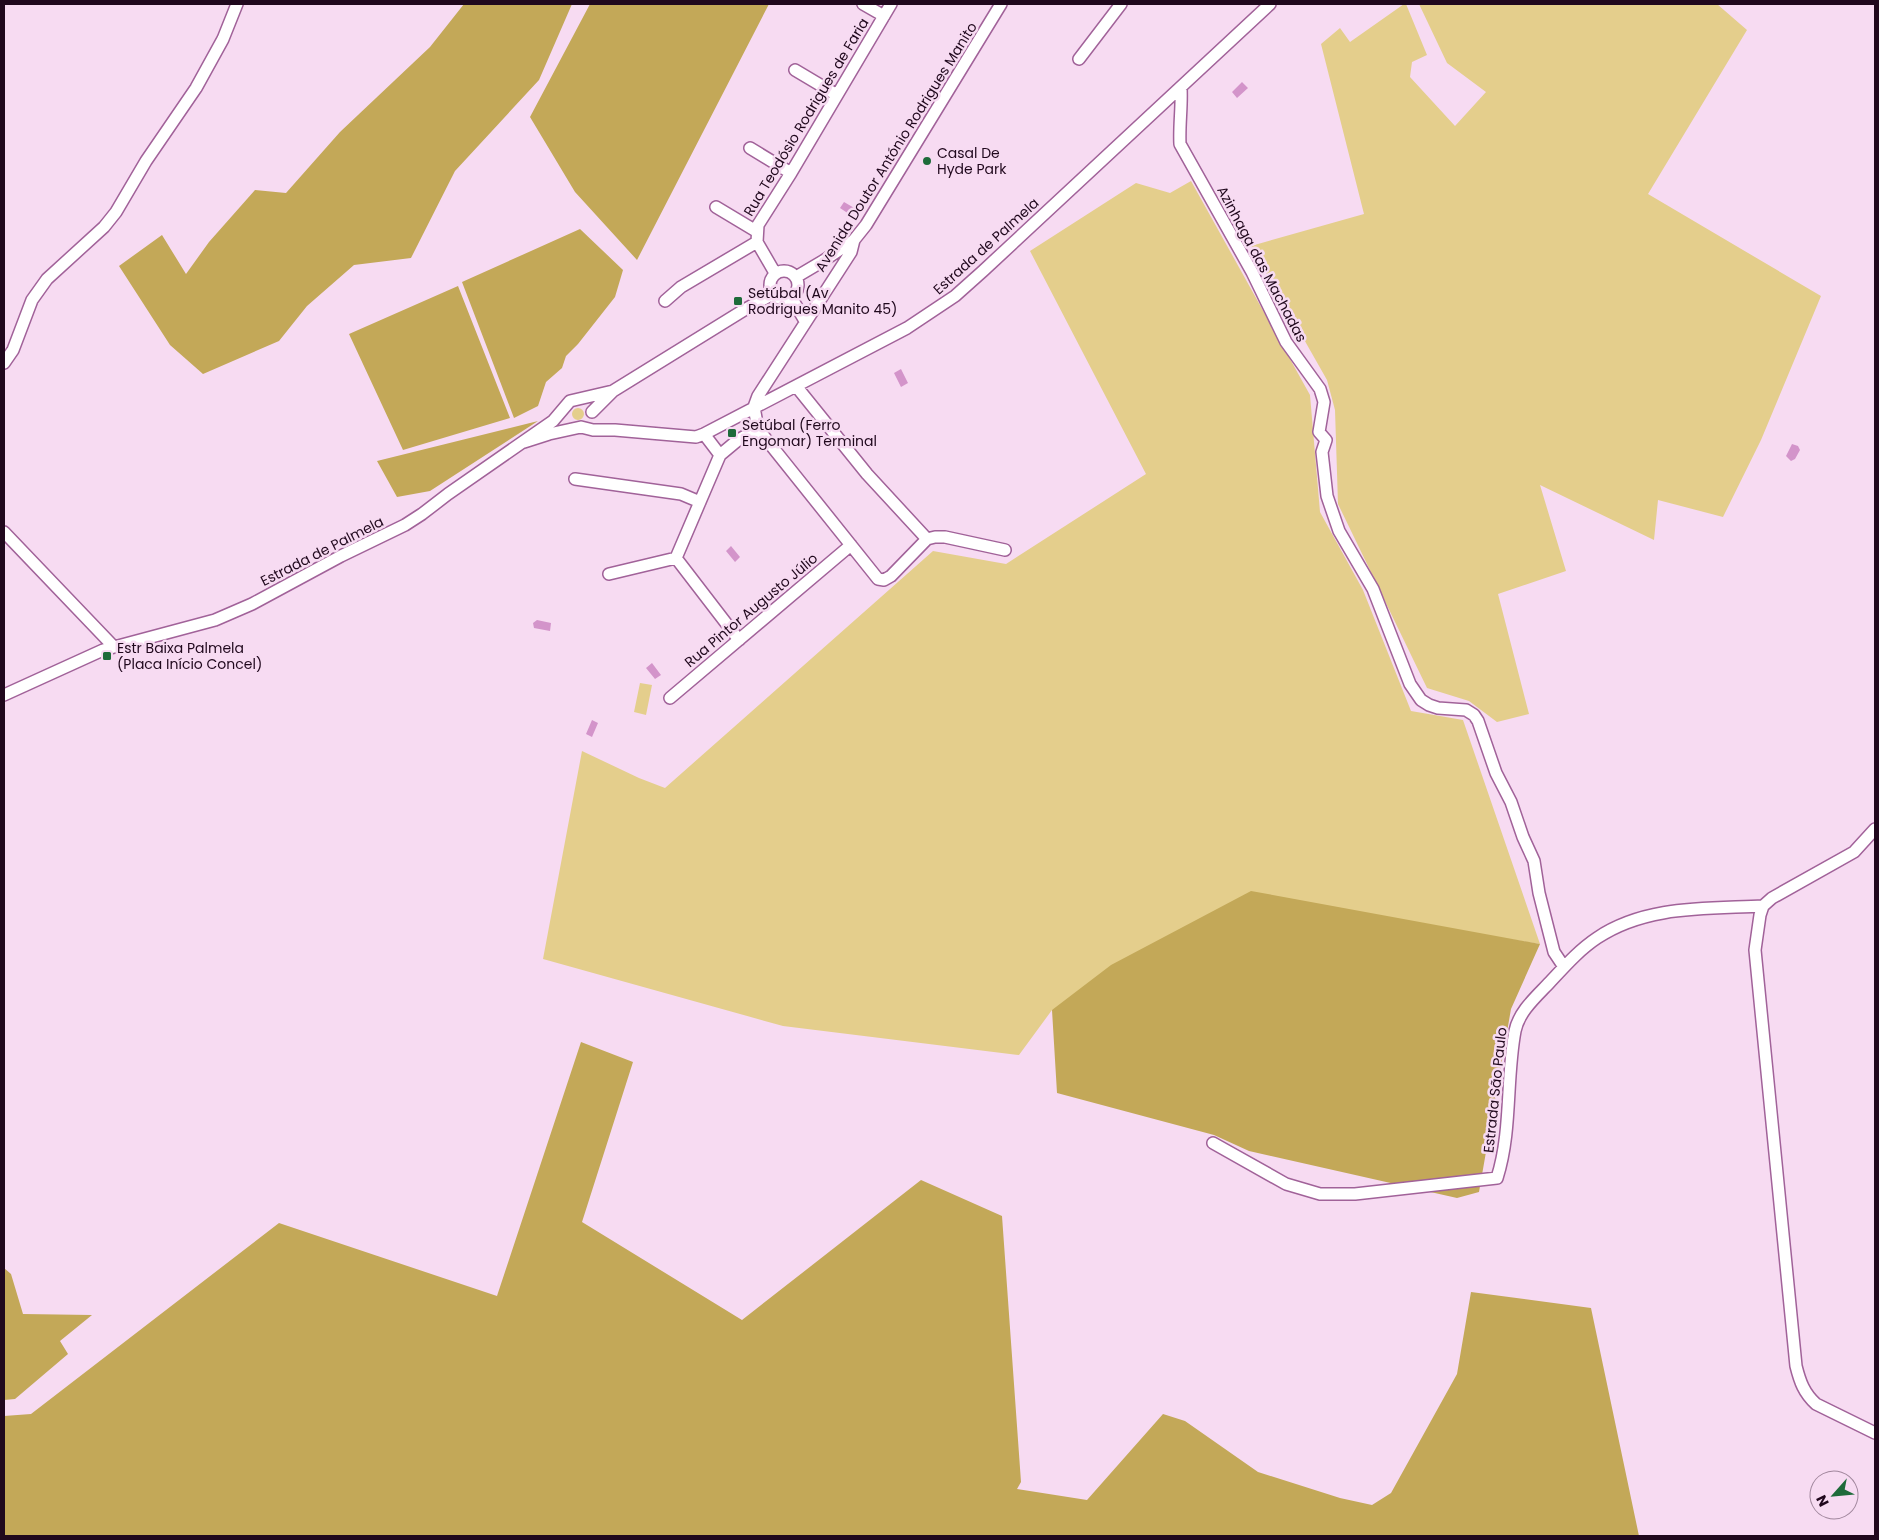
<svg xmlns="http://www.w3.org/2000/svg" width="1879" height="1540" viewBox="0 0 1879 1540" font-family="Poppins,sans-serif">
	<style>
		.green { fill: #e4ce8c }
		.forest { fill: #c3a858 }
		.water { fill: #d394ca }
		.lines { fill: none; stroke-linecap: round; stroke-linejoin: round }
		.minor-casing { stroke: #a16299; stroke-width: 14 }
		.minor { stroke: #fff; stroke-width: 11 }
		.poi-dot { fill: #1e6b3a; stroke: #f7dbf2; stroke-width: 2 }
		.labels { text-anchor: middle; stroke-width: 5; stroke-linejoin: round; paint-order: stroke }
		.street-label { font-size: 14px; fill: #20081d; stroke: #f7dbf2 }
		.poi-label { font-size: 14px; fill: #20081d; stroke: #f7dbf2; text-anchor: start }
	</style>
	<rect width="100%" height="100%" fill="#f7dbf2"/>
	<path class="green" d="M1404,4H1406L1427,55L1412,62L1410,77L1455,126L1486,92L1447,63L1419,4H1717L1747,30L1648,194L1821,296L1761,440L1723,517L1658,500L1654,540L1540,485L1566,571L1498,594L1529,714L1497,722L1469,701L1427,688L1338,504L1335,410L1327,380L1251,246L1364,214L1321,44L1340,28L1350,42Z
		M1191,181L1310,395L1320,512L1363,590L1411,711L1463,720L1540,944L1502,938L1052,1010L1019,1055L783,1026L543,959L582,751L639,778L665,788L933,551L1006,564L1146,474L1030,251L1136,183L1170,193Z
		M572 414a6 6 0 1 1 12 0a6 6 0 1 1-12 0Z
		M640,683L652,685L646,715L634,712Z"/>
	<path class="forest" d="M464,4H572L539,80L455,171L411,258L354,265L307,306L279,341L203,374L170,345L119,266L162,235L186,274L209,242L255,190L286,193L340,132L430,47Z
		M590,4H769L637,260L575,192L530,117Z
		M580,229L623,270L615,297L578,344L566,356L562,368L546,382L538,406L514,418L462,282Z
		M458,286L510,418L403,450L349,334Z
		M538,421L430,491L397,497L377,461Z
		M1251,891L1540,944L1511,1009L1479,1192L1457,1198L1249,1151L1214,1135L1057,1093L1052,1010L1111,965Z
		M581,1042L633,1062L582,1222L742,1320L921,1180L1002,1216L1021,1482L1017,1489L1087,1500L1163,1414L1185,1421L1258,1472L1340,1498L1372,1505L1391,1493L1457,1374L1471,1292L1591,1308L1639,1536H4V1416L31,1414L279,1223L497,1296Z
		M4,1268L11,1274L23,1314L92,1315L60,1341L68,1354L15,1399L4,1400Z"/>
	<path class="water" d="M1242,82L1248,88L1237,98L1232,92Z
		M844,202L856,209L852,216L840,208Z
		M901,369L908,383L901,387L894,373Z
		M1792,444L1798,446L1800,450L1795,459L1791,461L1786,456Z
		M731,546L740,557L735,562L726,551Z
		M537,620L551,623L550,631L534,628L533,623Z
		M652,663L661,675L655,679L646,668Z
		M592,720L598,723L592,737L586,734Z"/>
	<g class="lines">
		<defs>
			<path id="minor" d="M863,4L884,16
				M1079,59L1121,4
				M795,70L837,95
				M1181,88C1182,107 1179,125 1180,144L1252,272L1286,342L1320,389L1324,402L1319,432L1326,440L1322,452L1327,496L1339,531L1373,589L1410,684L1421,700L1429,705L1438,708L1466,710L1474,715L1478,721L1496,773L1511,802L1523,837L1534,861L1539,893L1554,952L1564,967
				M750,148L791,173
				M716,207L756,231
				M770 285a14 14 0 1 1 28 0a14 14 0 1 1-28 0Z
				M775,273L757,242L758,225L791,173L891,4
				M796,277L823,261L854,240
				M791,297L805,321
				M665,301L681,287L757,242
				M4,363L13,350L32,300L47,279L104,227L116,212L146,161L196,88L223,39L237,4
				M796,386L867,474L927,539
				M754,407L758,396L851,252L854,240L866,225L1001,4
				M592,412L613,391L744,310L773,294
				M758,429L878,579L884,580L891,576L927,539L935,537H945L1005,550
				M704,434L720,455L738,440L758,429L754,407
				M524,442L549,434L581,427L593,430H615L696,437L704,434L907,328L955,296L983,271L1270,4
				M575,479L681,494L700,502
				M4,532L114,647
				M676,558L739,640
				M609,574L676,558L720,455
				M4,695L103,650L215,620L252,604L341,556L405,525L422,514L448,494L553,421L570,401L613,391
				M670,698L851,545
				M1875,829L1854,852L1772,898L1763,906L1760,915L1755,950L1796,1366C1800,1382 1804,1393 1816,1404L1875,1433
				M1213,1143L1286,1184L1320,1194H1355L1497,1178C1512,1131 1506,1079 1515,1031C1519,1011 1537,996 1550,982C1565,966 1579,950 1597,938C1646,905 1707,909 1763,906"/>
		</defs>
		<use href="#minor" class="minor-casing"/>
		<use href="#minor" class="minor"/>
	</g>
	<g class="poi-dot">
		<circle cx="927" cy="161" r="5"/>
		<rect x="733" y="296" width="10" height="10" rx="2.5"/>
		<rect x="727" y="428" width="10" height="10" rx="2.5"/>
		<rect x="102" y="651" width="10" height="10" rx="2.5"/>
	</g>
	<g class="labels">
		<g class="street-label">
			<text transform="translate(806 117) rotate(-59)" y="5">Rua Teodósio Rodrigues de Faria</text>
			<text transform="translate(896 147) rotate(-58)" y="5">Avenida Doutor António Rodrigues Manito</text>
			<text transform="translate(986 246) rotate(-42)" y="5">Estrada de Palmela</text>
			<text transform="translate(1262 264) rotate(62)" y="5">Azinhaga das Machadas</text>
			<text transform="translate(322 551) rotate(-27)" y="5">Estrada de Palmela</text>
			<text transform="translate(751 610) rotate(-40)" y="5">Rua Pintor Augusto Júlio</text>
			<text transform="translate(1495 1090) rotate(-84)" y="5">Estrada São Paulo</text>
		</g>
		<g class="poi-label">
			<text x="937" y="158">Casal De<tspan x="937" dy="16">Hyde Park</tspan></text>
			<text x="748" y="298">Setúbal (Av<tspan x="748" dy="16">Rodrigues Manito 45)</tspan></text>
			<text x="742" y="430">Setúbal (Ferro<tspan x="742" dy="16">Engomar) Terminal</tspan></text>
			<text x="117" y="653">Estr Baixa Palmela<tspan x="117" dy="16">(Placa Início Concel)</tspan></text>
		</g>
	</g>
	<rect width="1879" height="1540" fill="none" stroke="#20081d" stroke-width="10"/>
	<g transform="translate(1834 1495) rotate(243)"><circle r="24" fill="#f7dbf2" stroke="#a1879d"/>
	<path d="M0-4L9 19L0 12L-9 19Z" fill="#1e6b3a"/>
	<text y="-8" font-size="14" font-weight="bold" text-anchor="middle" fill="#20081d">N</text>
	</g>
</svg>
